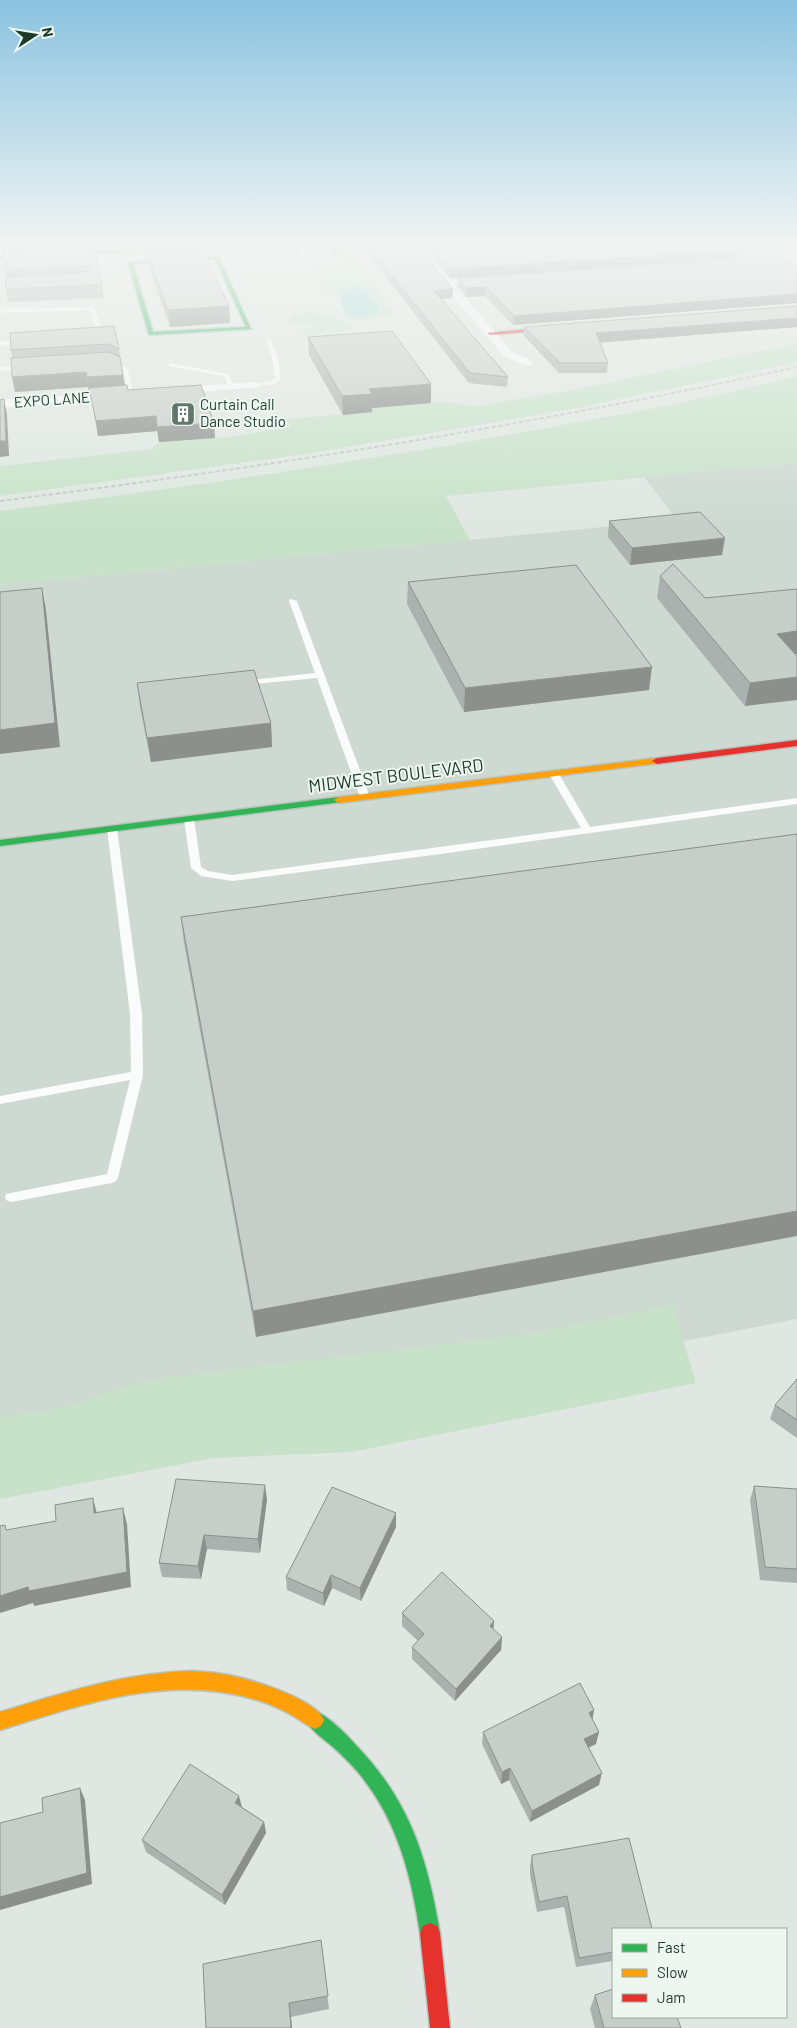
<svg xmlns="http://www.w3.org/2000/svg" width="797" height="2028" viewBox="0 0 797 2028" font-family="Barlow,sans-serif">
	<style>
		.built { fill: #cdd9d1 }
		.green { fill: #c8e2c9 }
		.water { fill: #9ddad3 }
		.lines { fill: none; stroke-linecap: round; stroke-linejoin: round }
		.fast-casing { stroke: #b9c4bd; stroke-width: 3 }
		.slow-casing { stroke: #b9c4bd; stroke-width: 3 }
		.jam-casing { stroke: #b9c4bd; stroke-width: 3 }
		.lane { fill: #fafbfb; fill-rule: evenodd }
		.street { fill: #fafbfb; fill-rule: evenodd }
		.fast { fill: #30b455; fill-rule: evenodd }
		.slow { fill: #ff9f0a; fill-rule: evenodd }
		.jam { fill: #e5322d; fill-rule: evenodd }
		.rail { stroke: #c5cac7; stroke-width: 2; stroke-dasharray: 4.5 2.5; stroke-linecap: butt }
		.wall { fill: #abb1ae }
		.shaded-wall { fill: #8b908d }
		.building { fill: #c7ceca; stroke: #8b908d }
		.labels { text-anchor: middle; stroke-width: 4; stroke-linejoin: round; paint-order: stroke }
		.far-street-label { font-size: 15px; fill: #1e3a2b; stroke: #edf7f0 }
		.far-poi-label { font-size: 15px; fill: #1e3a2b; stroke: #edf7f0; text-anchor: start }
		.street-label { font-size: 18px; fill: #1e3a2b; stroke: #edf7f0 }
	</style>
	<rect width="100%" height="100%" fill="#e0e7e2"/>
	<path class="built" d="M797,463V1319L0,1474V585L677,520L644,477Z"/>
	<path class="green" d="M347,243L396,316C381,318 353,326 340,314L361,316L379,313L365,288L353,286L340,292V295L324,296L317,281L321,279L317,265L349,263L344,256H335Z
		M311,312L334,316L345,322L356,324L352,329L347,331L309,335L295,330L318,327C308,322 298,326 287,321L294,314Z
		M797,343V362L577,408L306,454L0,496V466L152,449L159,442L228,437L291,427L287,419L372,412L369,408L443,402L477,406L573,390Z
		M797,376V463L446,496L470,540L0,585V511C188,487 376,460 562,425C641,411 719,396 797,376Z
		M673,1305L696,1383L352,1452L214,1458L0,1499V1417L62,1408L145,1380L528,1334Z"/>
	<path class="water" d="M353,286L365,288L379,307V313L361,316L348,315L342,306L340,292Z"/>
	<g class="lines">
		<defs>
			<path id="fast" d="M227,243H254L194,248L192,247Z
				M153,248L151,250L0,259V257Z
				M158,248L160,249L165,262L133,264L153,332L246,327L215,259L168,262L166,261L217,257L219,258L251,329L149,335L128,263L160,260L156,249Z
				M339,797L342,798V802L0,846V840Z
				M315,1711C329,1717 343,1731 353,1742C409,1799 427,1856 440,1933L437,1940L430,1943L423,1940L420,1933C411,1874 397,1818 357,1771C350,1763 341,1754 333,1747C324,1739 311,1731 306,1720L309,1714Z"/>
			<path id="slow" d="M792,243L797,247V250L786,243Z
				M657,758L662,761L660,763L339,803L334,800L339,797Z
				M191,1671C201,1672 212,1672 222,1674C245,1677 315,1698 324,1720L321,1726L315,1729C308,1726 302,1721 295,1717C284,1710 270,1704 257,1700C169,1673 84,1704 0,1730V1712C64,1693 123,1673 191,1671Z"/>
			<path id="jam" d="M561,326L563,329L490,335L487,333Z
				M797,740V746L657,764L652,761L657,758Z
				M430,1923L437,1926L440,1933L450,2028H430L420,1933L423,1926Z"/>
		</defs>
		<use href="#fast" class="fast-casing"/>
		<use href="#slow" class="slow-casing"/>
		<use href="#jam" class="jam-casing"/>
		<path class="lane" d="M11,243C20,243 26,250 28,258H24L20,250Z
			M297,243H301L307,255L304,258L271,264L221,268L219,267L271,262L301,256L303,255Z
			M23,285L21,287L0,288V286Z
			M94,307L102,328L89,338L87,335L96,328L90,310L0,313V309Z
			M266,339L271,340L278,358L281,378L275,384L252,386V384L271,381L275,378L272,358Z
			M28,340L26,343L0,345V341Z
			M107,361L128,368L133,395L128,394L123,370L107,363Z
			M170,363L228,374L234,386L229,387L224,376L168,366Z
			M28,366L26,369L0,371V367Z
			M290,599L297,601L370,797L368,799H362L360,797L317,678L242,685L238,683L242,681L315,673L289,601Z
			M554,771L559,774L590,827L797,798V804L441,854L232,881L201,876L191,868L184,819L189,816L194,819L201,867L208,871L232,875L581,828L549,774Z
			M112,826L117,829L142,1014L143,1075L118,1178L116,1181L112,1183L11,1202L6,1200L5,1197L6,1194L107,1174L130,1080L0,1104V1096L131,1072L130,1014L107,829Z"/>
		<path class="street" d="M408,243H417L449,280L490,278V282L487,283L454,285L511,351L532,361V365H524L503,355Z
			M254,382L260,385L258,387L171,394L165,391L171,388Z
			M121,392L127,395L125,397L0,408V400Z"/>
		<use href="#fast" class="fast"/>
		<use href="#slow" class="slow"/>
		<use href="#jam" class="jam"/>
		<path class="rail" d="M0,501C268,467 533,425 797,367"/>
	</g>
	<path class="wall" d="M3,243L18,249H25L21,244L19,243H75L74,246H81V243H91L102,285L104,298L8,302L6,289L4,250Z
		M141,243H193L190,245L230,323L170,327L149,267L147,252L165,251L162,245H141Z
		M323,243H354L335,258Z
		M359,243H415L452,298L441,299L508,377L507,387L469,383Z
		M420,243H761L797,267V303L513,325L485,296L467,297L458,287V278L734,260L732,259L450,278Z
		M797,306V327L600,342L608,363L607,373H559L524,336V327Z
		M114,326L119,349L125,385L128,390L215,438L159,442L157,431L98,436L90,392L88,387L15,392L12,358L11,350Z
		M308,337L431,403L372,408V412L343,415L309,355Z
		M609,521L722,555L630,565L608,537Z
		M660,576L705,598L795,654L745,706L657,598Z
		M408,582L649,690L464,712L407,604Z
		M137,683L271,723L272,747L151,762L140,707Z
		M797,834L256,1337L184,943L181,917Z
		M797,1379V1438L770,1419L775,1405Z
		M176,1479L267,1499L260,1553L207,1549L201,1579L162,1577L159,1563Z
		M754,1486L797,1489V1583L760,1580L750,1500Z
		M396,1527L361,1601L332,1588L324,1606L287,1590L286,1577Z
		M402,1613L494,1621L493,1629L502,1637L501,1650L455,1701L412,1659V1647L418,1641L402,1626Z
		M594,1710L592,1720L596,1744L589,1747L599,1785L530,1822L509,1780L501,1784L482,1744L483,1732Z
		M242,1807L264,1822L266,1833L225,1905L146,1852L142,1840Z
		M532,1855L613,1929V1961L576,1967L564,1907L537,1912L530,1875V1866Z
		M321,1940L329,2009L291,2017L292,2028H206Z
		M595,1995L681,2028H595L590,2009Z"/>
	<path class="shaded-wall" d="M26,243H75L74,249L27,251Z
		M81,243H91L92,248H82Z
		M342,243H354L335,258L334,249Z
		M3,244H18L19,252L5,253Z
		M733,251L732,259L450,278V269Z
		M486,287L485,296L467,297V288Z
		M453,289L452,298L434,300V291Z
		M797,294V303L513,325L514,316Z
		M229,306L230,323L170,327L168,310Z
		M797,318V327L595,343L596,333Z
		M86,372L88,387L15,392L12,377Z
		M123,375L125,389L89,392L87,377Z
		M431,384V403L372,408V412L343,415L342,396L369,389Z
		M4,399L7,414L9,456L0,457V441Z
		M156,416L157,431L98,436L96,421Z
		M214,423L215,438L159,442L157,427Z
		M725,538L722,555L630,565L632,548Z
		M42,588L46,610L60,747L0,754V730Z
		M797,631V654L772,657L777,634Z
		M652,667L649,690L464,712L465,688Z
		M797,677V700L745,706L750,683Z
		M271,723L272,747L151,762L147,738Z
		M797,1211V1236L256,1337L253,1311Z
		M265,1485L267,1499L260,1553L258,1539Z
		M93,1498L97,1514L94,1513Z
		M123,1508L127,1524L131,1587L34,1606L33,1603L0,1613V1596Z
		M396,1513V1527L361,1601L360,1588Z
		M204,1535L207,1549L201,1579L198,1566Z
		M331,1575L332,1588L324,1606L323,1593Z
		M494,1621L493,1634L490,1626Z
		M502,1637L501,1650L455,1701L456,1689Z
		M594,1710L592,1722L589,1713Z
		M599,1732L596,1744L582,1751L584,1739Z
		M510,1768L509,1780L501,1784L502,1772Z
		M602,1773L599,1785L530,1822L532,1811Z
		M80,1788L85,1800L92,1884L0,1910V1897Z
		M239,1796L242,1807L235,1803Z
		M264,1822L266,1833L225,1905L222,1895Z
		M289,2003L291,2017L292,2028H291Z"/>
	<path class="building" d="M3,243H17L18,244H3Z
		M163,243H187L196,249L168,250Z
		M330,243H342L334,249Z
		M366,243H415L453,289L434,291L508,377L470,373Z
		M427,243H761L797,267V294L514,316L486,287L467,288L458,278L733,260L740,255L733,251L450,269Z
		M93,245L102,285L6,289L5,277L88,272L92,268L90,266L5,271L3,250Z
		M202,249L229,306L168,310L147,252Z
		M797,306V318L596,333L608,363H560L524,327Z
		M114,326L119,349L109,344L11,350L10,333Z
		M392,331L431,384L369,389L372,394L342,396L308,337Z
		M108,352L120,357L123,375L87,377L86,372L12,377L11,358Z
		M127,385L128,390L201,385L214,423L157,427L156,416L96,421L89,388Z
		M4,399L6,441H0V400Z
		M700,512L725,538L632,548L609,521Z
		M673,564L705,598L797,589V631L777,634L797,656V677L750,683L660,576Z
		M576,565L652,667L465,688L408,582Z
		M42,588L55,723L0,730V592Z
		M254,670L271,723L147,738L137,683Z
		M797,834V1211L253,1311L181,917Z
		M797,1379V1420L775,1405Z
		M176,1479L265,1485L258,1539L204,1535L198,1566L159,1563Z
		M754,1486L797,1489V1569L765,1567Z
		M332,1487L396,1513L360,1588L331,1575L323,1593L286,1577Z
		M93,1498L94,1513L123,1508L127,1572L29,1591L28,1587L0,1596V1526L5,1525L6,1530L56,1521L55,1505Z
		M442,1572L494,1621L490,1626L502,1637L456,1689L412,1647L424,1634L402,1613Z
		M580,1683L594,1710L589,1713L599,1732L584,1739L602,1773L532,1811L510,1768L502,1772L483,1732Z
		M190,1764L239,1796L235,1803L264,1822L222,1895L142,1840Z
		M80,1788L87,1873L0,1897V1823L43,1812L42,1798Z
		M629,1838L652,1929H613V1952L579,1958L567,1896L539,1902L532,1864V1855Z
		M321,1940L328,1996L289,2003L291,2028H206L203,1964Z
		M613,1989V2017H677L681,2028H604L595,1995Z"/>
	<linearGradient id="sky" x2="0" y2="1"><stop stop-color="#8ac3e0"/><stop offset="0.46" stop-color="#f1f4f2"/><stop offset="1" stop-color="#f1f4f2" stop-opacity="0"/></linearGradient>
	<rect width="797" height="527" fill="url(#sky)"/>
	<defs>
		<symbol id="building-square" viewBox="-11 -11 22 22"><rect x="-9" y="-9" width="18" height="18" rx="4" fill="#62776b" stroke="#edf7f0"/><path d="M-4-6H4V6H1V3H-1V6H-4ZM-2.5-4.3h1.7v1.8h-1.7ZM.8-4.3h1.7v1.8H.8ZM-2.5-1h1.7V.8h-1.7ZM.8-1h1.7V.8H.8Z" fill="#fff"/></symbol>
	</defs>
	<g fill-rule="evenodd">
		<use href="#building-square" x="169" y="400" width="28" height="28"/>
	</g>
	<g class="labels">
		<g class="far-street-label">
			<text transform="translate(52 400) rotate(-4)" y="5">EXPO LANE</text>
		</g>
		<g class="far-poi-label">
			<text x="200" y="410">Curtain Call<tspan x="200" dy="17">Dance Studio</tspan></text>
		</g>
		<g class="street-label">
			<text transform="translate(396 776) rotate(-7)" y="6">MIDWEST BOULEVARD</text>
		</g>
	</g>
	<rect x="612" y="1928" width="175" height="90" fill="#edf7f0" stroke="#9aaba1"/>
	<rect x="622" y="1944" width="25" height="8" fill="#30b455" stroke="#9aaba1"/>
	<text x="657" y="1953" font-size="15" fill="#1e3a2b">Fast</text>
	<rect x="622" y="1969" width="25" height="8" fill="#ff9f0a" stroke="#9aaba1"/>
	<text x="657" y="1978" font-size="15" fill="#1e3a2b">Slow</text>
	<rect x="622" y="1994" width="25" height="8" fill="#e5322d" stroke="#9aaba1"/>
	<text x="657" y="2003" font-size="15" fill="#1e3a2b">Jam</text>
	<g transform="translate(35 35) rotate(78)" stroke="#edf7f0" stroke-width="4" paint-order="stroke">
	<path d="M0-4L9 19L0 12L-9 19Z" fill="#1e3a2b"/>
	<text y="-8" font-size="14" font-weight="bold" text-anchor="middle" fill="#1e3a2b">N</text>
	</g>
</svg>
